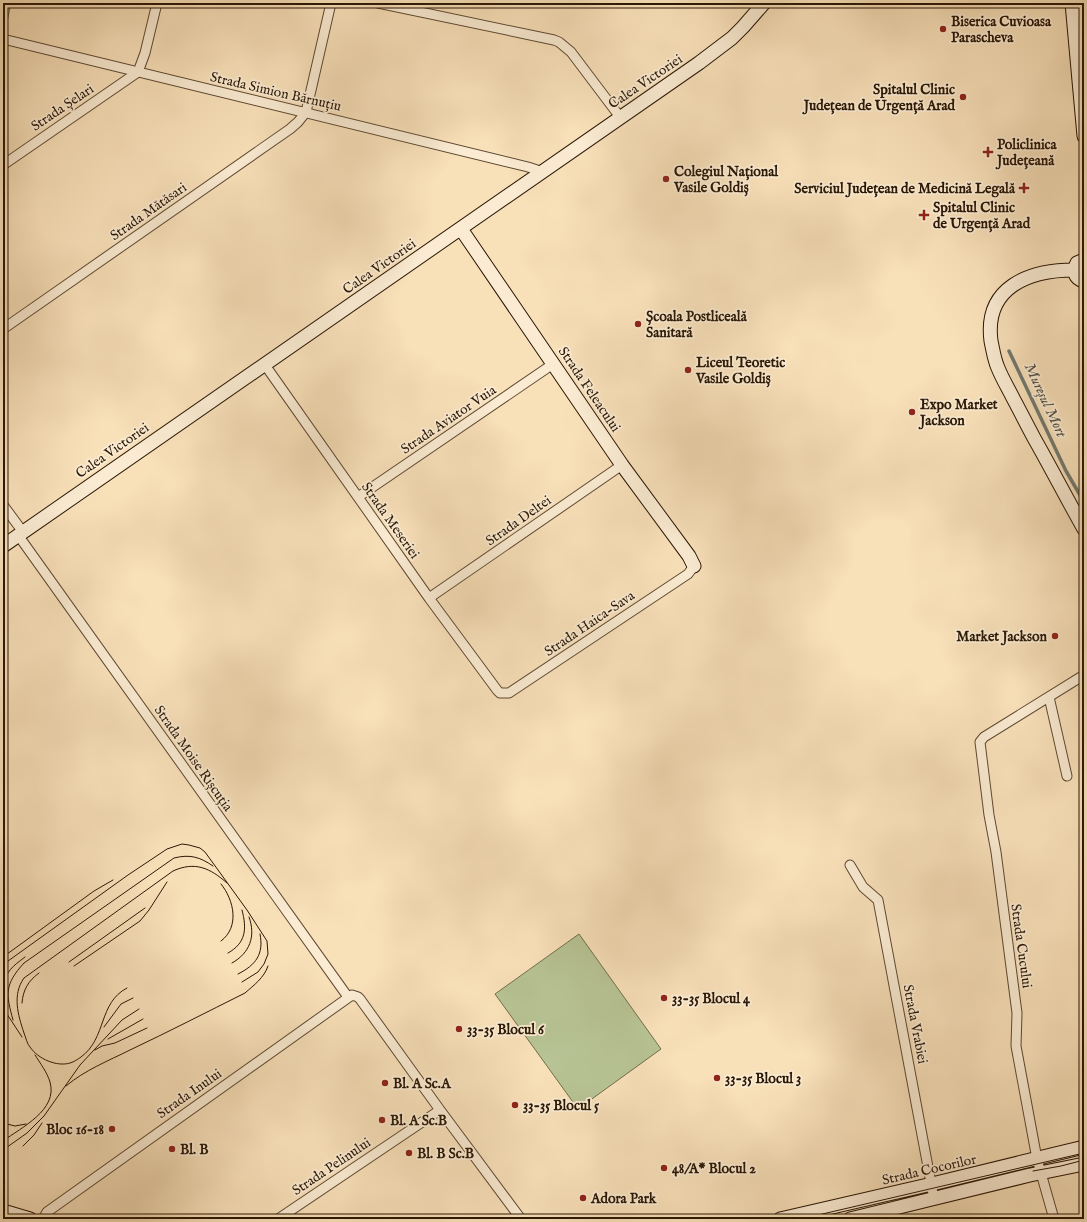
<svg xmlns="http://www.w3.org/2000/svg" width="1087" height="1222" viewBox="0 0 1087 1222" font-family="'IM FELL English',serif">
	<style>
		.green { fill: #b7c394; stroke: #716d4c }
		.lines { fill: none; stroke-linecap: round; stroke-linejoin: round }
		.stream { stroke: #717970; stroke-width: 3.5 }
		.street-casing { stroke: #5e4932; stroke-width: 11 }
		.secondary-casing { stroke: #2b1705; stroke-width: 15 }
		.street { stroke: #faebd2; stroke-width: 9 }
		.secondary { stroke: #faebd2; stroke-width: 13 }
		.tram { stroke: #2b1705; stroke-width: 1 }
		.poi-dot { fill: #8f2418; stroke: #faebd2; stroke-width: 1.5 }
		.labels { text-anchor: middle; stroke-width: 3.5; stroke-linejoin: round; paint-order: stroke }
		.poi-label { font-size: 14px; font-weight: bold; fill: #2b1705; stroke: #faebd2; text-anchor: start }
		.street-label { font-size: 14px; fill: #2b1705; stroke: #faebd2 }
		.water-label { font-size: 15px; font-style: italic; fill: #545044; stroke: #faebd2 }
	</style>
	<rect width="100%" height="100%" fill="#f8e0b9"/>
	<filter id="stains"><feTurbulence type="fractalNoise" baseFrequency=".005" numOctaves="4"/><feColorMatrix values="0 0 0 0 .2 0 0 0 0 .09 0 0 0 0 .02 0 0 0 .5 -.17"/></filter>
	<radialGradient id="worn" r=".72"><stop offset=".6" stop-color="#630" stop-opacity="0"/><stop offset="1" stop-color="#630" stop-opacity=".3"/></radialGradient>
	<path class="green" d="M3,3H11L7,22L3,21Z
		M579,934L661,1049L578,1109L495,994Z"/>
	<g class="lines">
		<path class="stream" d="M1009,351L1066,471L1084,502"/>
		<defs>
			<path id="street" d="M378,3L554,40L559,42L571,52L620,117
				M3,39L528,167L543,172
				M3,165L138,72L145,53L157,3
				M3,329L290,129L298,122L306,112L331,3
				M265,365L429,598L497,690L500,693H509L688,574L694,566
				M358,497L553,364
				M3,505L23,532
				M18,535L348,997
				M429,598L622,465
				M1049,697L1067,776
				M850,865L863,887L878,900L934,1199
				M43,1219L47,1212L352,995L358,997L360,999L440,1110L521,1219
				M278,1219L440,1110
				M1054,1219L1037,1159L1016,1046L1017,1013L996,852L989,815L980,742L984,737L1084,675"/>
			<path id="secondary" d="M1072,3L1084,136
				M461,229L622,465L689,556L694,566
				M1084,260L1077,263C1072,271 1075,279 1084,281
				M1074,270C1029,270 984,287 991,341C993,350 994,359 998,368C1002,378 1008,388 1013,398C1020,411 1027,425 1034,438C1051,468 1067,499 1084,529
				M3,546L699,63L732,38L743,27L764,3
				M3,1211L30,1219
				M780,1219L932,1184L1084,1147
				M850,1219L1030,1175L1084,1164"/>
		</defs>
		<use href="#street" class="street-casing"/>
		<use href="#secondary" class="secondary-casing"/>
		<use href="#street" class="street"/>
		<use href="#secondary" class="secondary"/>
		<path class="tram" d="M221,884C234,900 240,927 221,941
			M228,953C246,943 247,929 242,910
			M3,957L94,891L113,880
			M69,962L145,908
			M232,963C250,953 256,936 249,917
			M74,966L140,921L149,910L167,882
			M3,968L8,961L128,875L167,849L182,844L189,845L200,848L205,852L247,910L267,941L268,954L264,964L258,972L242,982
			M238,974C256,965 264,954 260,934
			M3,986C7,970 12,967 25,957
			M127,988C98,1003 107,1038 81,1057C78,1059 74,1062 70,1063C57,1067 38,1059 30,1047C27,1044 26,1038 24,1033C18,1015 12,995 24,978L173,871C195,861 210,868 227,883
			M22,1003C23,990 28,981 39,973
			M3,1008L22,1037
			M13,1020C6,994 4,985 24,963L174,858C190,854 200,857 213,866
			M104,1027L121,1004L133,998
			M108,1039L143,1019
			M95,1050L102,1046L115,1043L147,1028
			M66,1086C85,1070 108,1061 130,1050C168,1032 207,1012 245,993C254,985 264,978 268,966
			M3,1123L15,1126L26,1124
			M3,1141C22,1127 58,1110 50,1082C47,1072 40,1063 35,1055
			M23,1146L34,1135L42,1123
			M3,1150L27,1133L44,1116L80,1065L122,1020L139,1009
			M1033,1171L1061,1166L1084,1160
			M3,1216L15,1219
			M801,1219L1084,1153"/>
	</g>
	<g class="poi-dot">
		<circle cx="943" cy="29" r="4"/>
		<circle cx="963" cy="97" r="4"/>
		<path d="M986 146h4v4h4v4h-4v4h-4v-4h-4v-4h4z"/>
		<circle cx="666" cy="179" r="4"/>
		<path d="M1022 182h4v4h4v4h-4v4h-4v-4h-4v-4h4z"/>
		<path d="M922 209h4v4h4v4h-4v4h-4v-4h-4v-4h4z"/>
		<circle cx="638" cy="324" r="4"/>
		<circle cx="688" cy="370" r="4"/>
		<circle cx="912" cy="412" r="4"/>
		<circle cx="1055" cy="636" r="4"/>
		<circle cx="664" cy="998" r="4"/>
		<circle cx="459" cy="1029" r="4"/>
		<circle cx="717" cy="1078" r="4"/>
		<circle cx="385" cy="1083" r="4"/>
		<circle cx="515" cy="1105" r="4"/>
		<circle cx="382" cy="1120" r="4"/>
		<circle cx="112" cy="1129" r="4"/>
		<circle cx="172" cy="1149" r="4"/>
		<circle cx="409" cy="1153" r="4"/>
		<circle cx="664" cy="1168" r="4"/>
		<circle cx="583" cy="1198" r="4"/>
	</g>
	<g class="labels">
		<g class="poi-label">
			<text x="951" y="26">Biserica Cuvioasa<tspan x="951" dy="16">Parascheva</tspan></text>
			<text x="955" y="94" text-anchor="end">Spitalul Clinic<tspan x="955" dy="16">Județean de Urgență Arad</tspan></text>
			<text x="997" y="149">Policlinica<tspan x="997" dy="16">Județeană</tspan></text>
			<text x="674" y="176">Colegiul Național<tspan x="674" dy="16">Vasile Goldiș</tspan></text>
			<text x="1015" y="193" text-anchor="end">Serviciul Județean de Medicină Legală</text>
			<text x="933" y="212">Spitalul Clinic<tspan x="933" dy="16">de Urgență Arad</tspan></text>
			<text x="646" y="321">Școala Postliceală<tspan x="646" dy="16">Sanitară</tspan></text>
			<text x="696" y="367">Liceul Teoretic<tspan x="696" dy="16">Vasile Goldiș</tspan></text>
			<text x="920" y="409">Expo Market<tspan x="920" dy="16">Jackson</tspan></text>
			<text x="1047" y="641" text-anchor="end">Market Jackson</text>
			<text x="672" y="1003">33-35 Blocul 4</text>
			<text x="467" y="1034">33-35 Blocul 6</text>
			<text x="725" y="1083">33-35 Blocul 3</text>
			<text x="393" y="1088">Bl. A Sc.A</text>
			<text x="523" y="1110">33-35 Blocul 5</text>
			<text x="390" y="1125">Bl. A Sc.B</text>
			<text x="104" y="1134" text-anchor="end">Bloc 16-18</text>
			<text x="180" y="1154">Bl. B</text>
			<text x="417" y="1158">Bl. B Sc.B</text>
			<text x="672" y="1173">48/A* Blocul 2</text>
			<text x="591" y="1203">Adora Park</text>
		</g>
		<g class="street-label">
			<text transform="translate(645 81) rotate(-34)" y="5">Calea Victoriei</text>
			<text transform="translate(276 91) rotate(13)" y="5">Strada Simion Bărnuțiu</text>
			<text transform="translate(62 107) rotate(-34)" y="5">Strada Șelari</text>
			<text transform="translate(148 211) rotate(-35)" y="5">Strada Mătăsari</text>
			<text transform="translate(379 266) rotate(-35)" y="5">Calea Victoriei</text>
			<text transform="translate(590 389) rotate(56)" y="5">Strada Feleacului</text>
			<text transform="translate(448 419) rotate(-34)" y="5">Strada Aviator Vuia</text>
			<text transform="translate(112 450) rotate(-35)" y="5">Calea Victoriei</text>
			<text transform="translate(391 520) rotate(55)" y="5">Strada Meseriei</text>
			<text transform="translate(518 520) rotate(-35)" y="5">Strada Deltei</text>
			<text transform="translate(589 623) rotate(-34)" y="5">Strada Haica-Sava</text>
			<text transform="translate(194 758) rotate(55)" y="5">Strada Moise Rișcuția</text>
			<text transform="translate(1022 946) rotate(82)" y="5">Strada Cucului</text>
			<text transform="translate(916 1024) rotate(79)" y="5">Strada Vrabiei</text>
			<text transform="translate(189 1093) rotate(-35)" y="5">Strada Inului</text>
			<text transform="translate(331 1166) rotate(-34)" y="5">Strada Pelinului</text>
			<text transform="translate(929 1169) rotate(-13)" y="5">Strada Cocorilor</text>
		</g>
		<g class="water-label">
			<text transform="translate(1046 400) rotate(65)" y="5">Mureșul Mort</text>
		</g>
	</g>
	<rect width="1087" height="1222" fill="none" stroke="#f8e0b9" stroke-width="16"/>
	<rect x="4" y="4" width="1079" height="1214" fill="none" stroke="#2b1705" stroke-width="2"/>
	<rect x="8" y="8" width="1071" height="1206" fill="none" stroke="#2b1705"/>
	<rect width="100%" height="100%" filter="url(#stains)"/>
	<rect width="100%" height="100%" fill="url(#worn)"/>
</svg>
